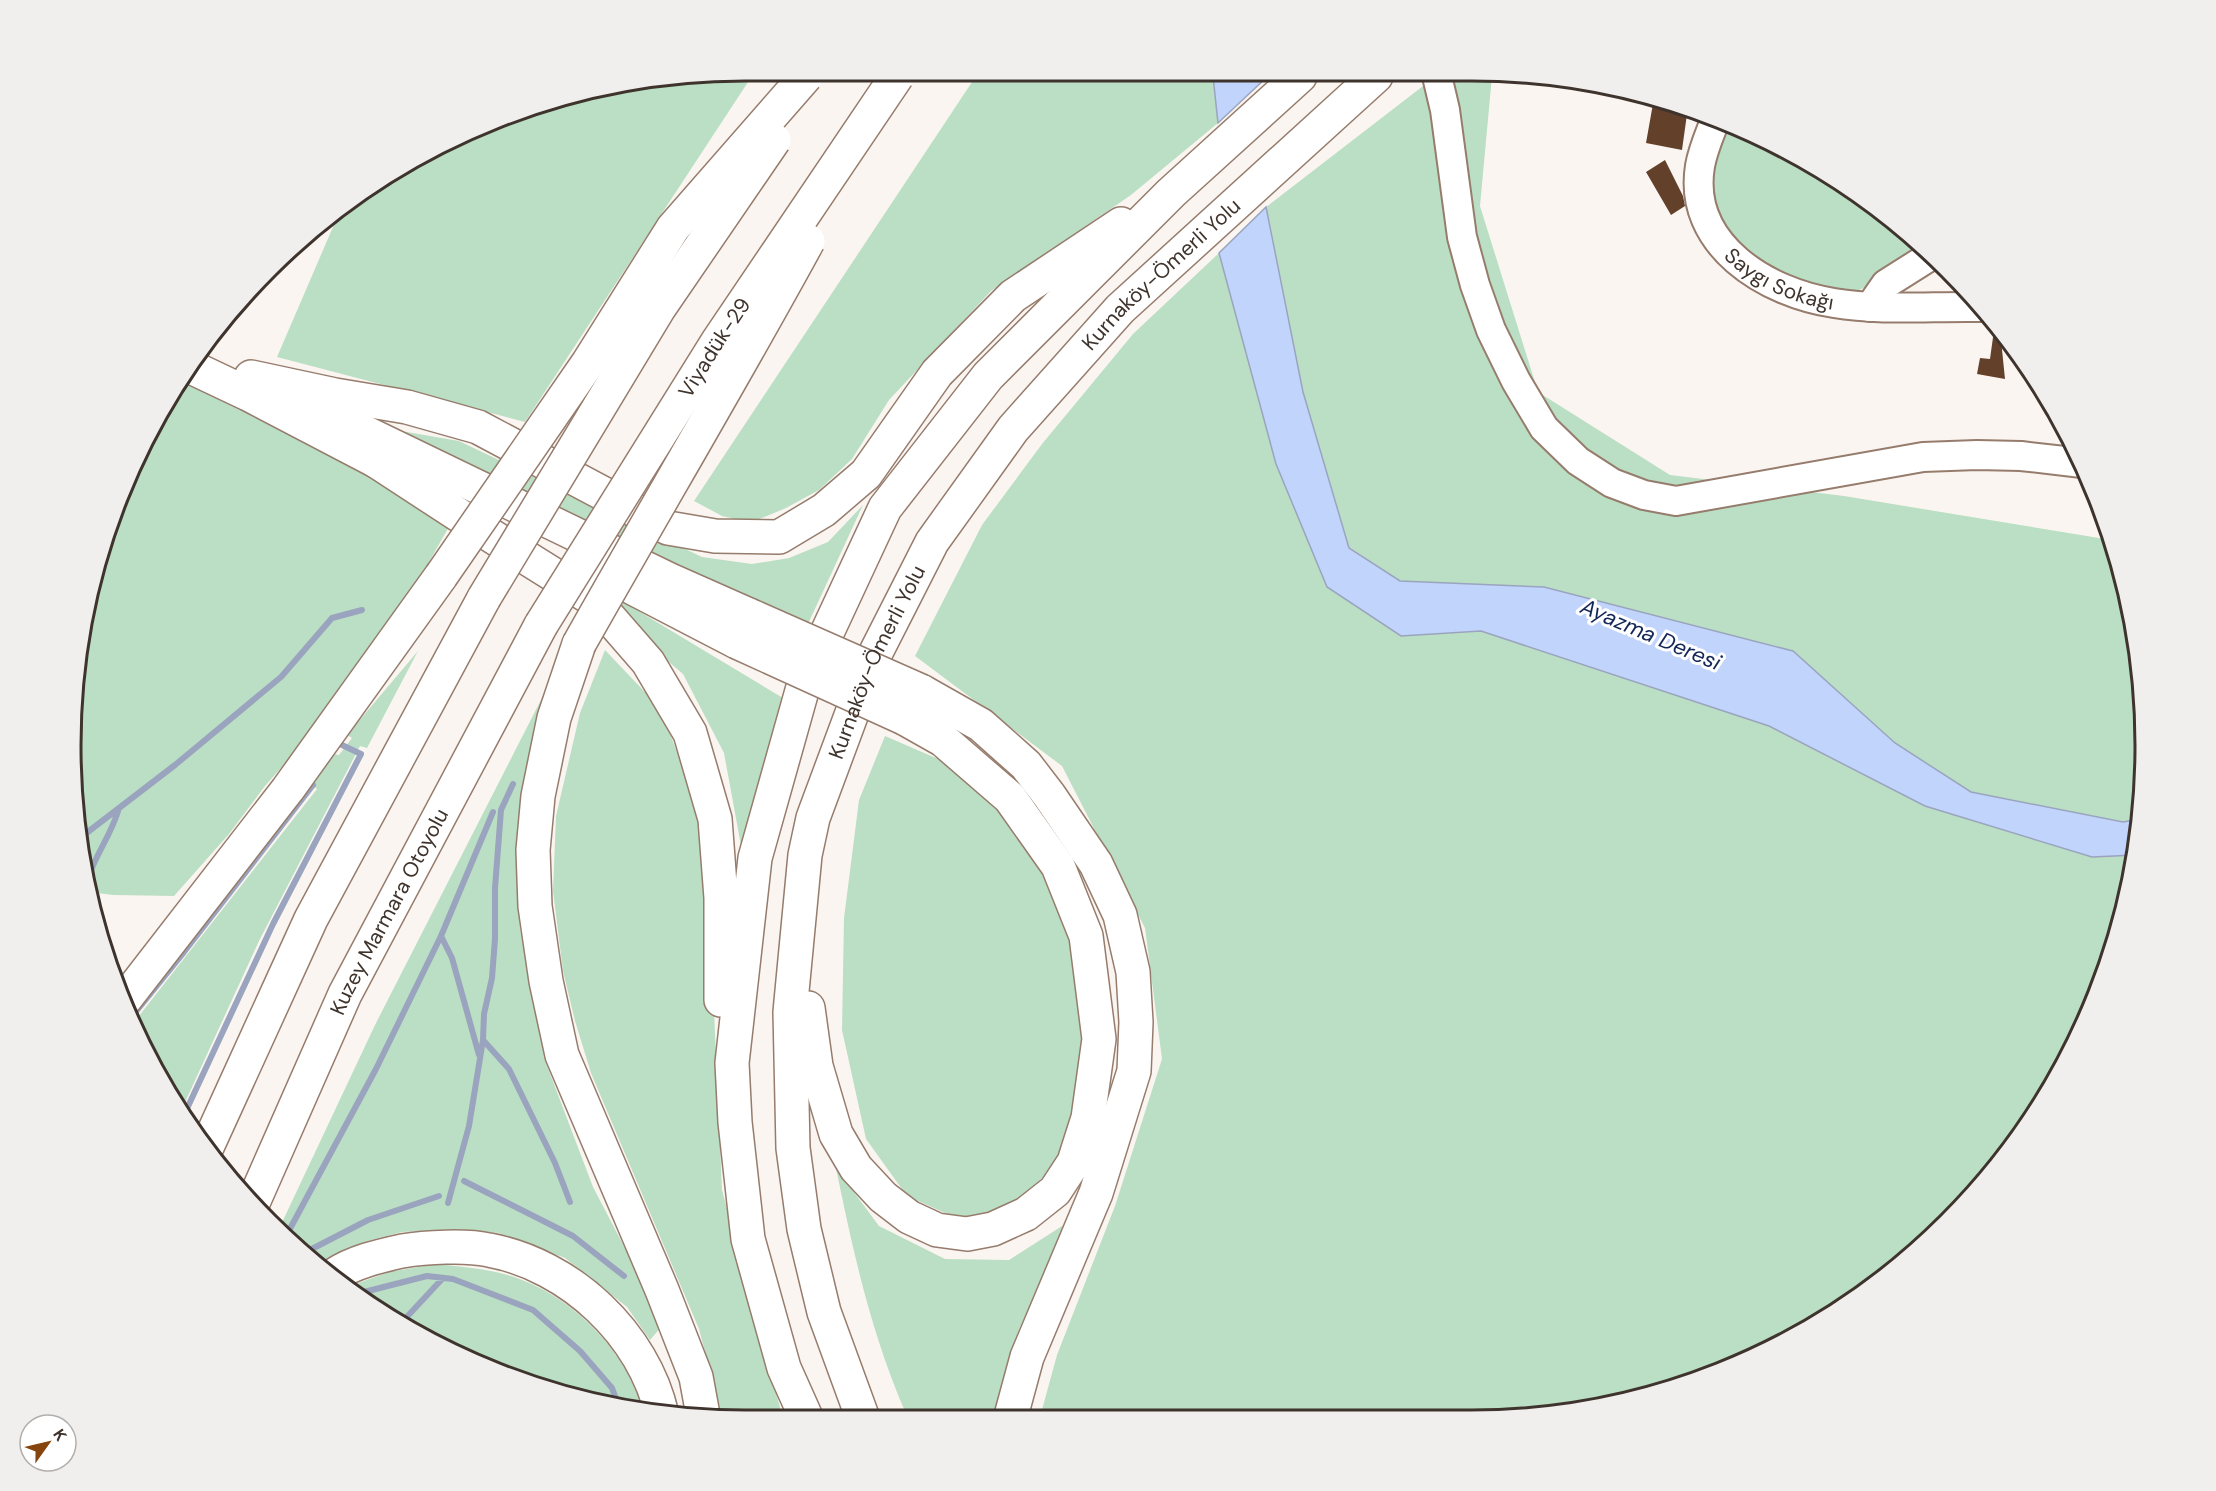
<svg xmlns="http://www.w3.org/2000/svg" width="2216" height="1491" viewBox="0 0 2216 1491" font-family="'DM Sans',sans-serif">
	<style>
		.green { fill: #bbdfc4 }
		.water { fill: #c1d4fc; stroke: #9aa4be; stroke-width: 1.5 }
		.lines { fill: none; stroke-linecap: round; stroke-linejoin: round }
		.stream { stroke: #9aa4be; stroke-width: 6 }
		.building { fill: #63402a }
		.minor-casing { stroke: #967c6c; stroke-width: 32 }
		.major-casing { stroke: #967c6c; stroke-width: 36 }
		.highway-casing { stroke: #967c6c; stroke-width: 36 }
		.minor { stroke: #fff; stroke-width: 28 }
		.major { stroke: #fff; stroke-width: 33 }
		.highway { stroke: #fff; stroke-width: 33 }
		.highway-bridge-casing { stroke: #967c6c; stroke-width: 36; stroke-linecap: butt }
		.highway-bridge { stroke: #fff; stroke-width: 33 }
		.labels { text-anchor: middle; stroke-width: 6; stroke-linejoin: round; paint-order: stroke }
		.street-label { font-size: 21px; fill: #3f342d; stroke: #fff }
		.water-label { font-size: 22px; font-style: italic; fill: #132756; stroke: #fff }
		.rim { fill: none; stroke: #3f342d; stroke-width: 3 }
	</style>
	<rect width="100%" height="100%" fill="#fbf5f1"/>
	<path class="green" d="M657,76H752L525,422L277,357L342,206L370,184L529,106Z
		M976,76H1213L1218,123L1131,195L991,291L889,400L852,459L819,490L786,508L757,520H740L722,516L694,501Z
		M1436,76H1492L1480,206L1538,392L1670,475L1844,496L2111,540L2123,571L2144,702L2140,819L2124,822L1971,792L1895,743L1793,651L1544,587L1400,581L1349,547L1303,392L1266,207Z
		M1725,122L1769,140L1916,238L1926,250L1858,291H1813L1755,264L1722,237L1709,199L1712,149Z
		M1219,253L1276,464L1327,587L1401,636L1481,631L1769,726L1925,806L2092,857L2135,855L2110,963L2055,1083L1978,1191L1881,1281L1769,1351L1645,1398L1514,1419L1040,1417L1057,1355L1115,1206L1162,1059L1145,928L1062,766L915,656L982,525L1042,444L1133,334Z
		M185,377L376,478L450,525L401,611L315,729L265,786L229,834L174,896L113,895L89,892L72,790V702L84,613L122,488Z
		M378,427L459,441L702,557L752,564L789,558L828,542L863,505L808,624Z
		M540,552L783,698L744,862L724,753L683,674Z
		M605,650L661,709L693,796L708,877L722,1190L782,1415H722L699,1329L591,1073L575,1021L563,971L553,891L556,816L580,713Z
		M418,651L367,748L360,746L259,941L181,1111L161,1083L135,1021L317,789L311,784L333,754L339,755L352,738L347,735Z
		M545,692L529,761L518,875L520,928L546,1063L593,1187L651,1298L662,1326L650,1340L627,1307L565,1258L499,1233L456,1229L402,1232L367,1241L331,1256L318,1265L300,1253L278,1231L375,1025Z
		M885,736L952,765L1020,815L1062,881L1090,996L1085,1083L1055,1165L1013,1207L963,1221L907,1196L866,1139L842,1030L844,918L859,800Z
		M836,1168L879,1226L945,1259L1009,1260L1073,1219L1019,1329L997,1416H907C872,1337 853,1252 836,1168Z
		M436,1264C465,1267 495,1269 522,1280C577,1301 628,1354 643,1412L570,1397L447,1351L350,1286L389,1272Z"/>
	<path class="water" d="M1213,76H1268L1218,123Z
		M1266,207L1303,392L1349,548L1400,581L1544,587L1793,651L1895,743L1971,792L2123,822L2140,819V834L2135,855L2092,857L1925,806L1769,726L1481,631L1401,636L1327,587L1276,464L1219,253Z"/>
	<g class="lines">
		<path class="stream" d="M80,838L175,765L281,677L332,618L362,610
			M87,881C95,855 112,834 119,808
			M441,936L452,958L479,1055
			M133,1015L184,952L313,785
			M483,1040L509,1069L555,1163L570,1202
			M184,1115L273,924L361,754L342,745
			M464,1181L573,1236L624,1276
			M448,1203L469,1126L483,1040L484,1014L492,978L495,939V888L501,810L513,784
			M285,1238L376,1069L441,936L493,812
			M302,1254L368,1220L439,1196
			M360,1293L427,1276L453,1279L533,1310L580,1351L612,1388L619,1407
			M403,1321L443,1278"/>
	</g>
	<path class="building" d="M1654,98L1688,107L1682,150L1646,143Z
		M1665,160L1683,196L1685,206L1671,215L1646,172Z
		M1994,330H2000L2005,379L1977,374L1980,358L1990,359Z"/>
	<g class="lines">
		<defs>
			<g id="minor">
				<path d="M1437,76L1445,110L1462,237L1475,285L1491,330L1516,381L1544,428L1578,461L1612,483L1644,495L1676,501L1923,457L1977,455L2021,456L2082,463"/>
				<path id="s1" d="M1716,118C1710,134 1703,149 1700,166C1687,245 1767,293 1834,303C1882,311 1931,306 1980,307"/>
				<path d="M1870,307L1886,284L1932,255"/>
			</g>
			<path id="major" d="M191,367L248,394L376,461"/>
			<g id="highway">
				<path d="M251,377L335,395L407,407L478,427L668,528L715,536L779,537L824,510L866,474L937,373L1013,296L1121,224"/>
				<path d="M296,399L670,580L749,615"/>
				<path d="M376,461L471,523L594,600L648,662L690,733L715,819L721,898V1000"/>
				<path d="M606,574L737,642"/>
				<path d="M579,644L554,718L538,796L533,850L535,906L546,981L562,1055L662,1290L696,1377L703,1415"/>
				<path d="M921,691L981,725L1026,765L1049,795L1096,864L1120,915L1133,972L1136,1022L1134,1071L1096,1193L1027,1357L1011,1416"/>
				<path d="M126,998L288,789L441,576"/>
				<path d="M808,1008L816,1066L836,1134L856,1168L883,1197L909,1217L937,1230L967,1234L993,1229L1026,1214L1055,1191L1074,1162L1088,1118L1099,1039L1086,936L1058,866L1010,798L943,740L904,718"/>
				<path d="M207,1147L311,919L484,598"/>
				<path id="s2" d="M252,1205L345,994L541,625"/>
				<path d="M334,1275C354,1262 379,1256 402,1251C426,1247 466,1245 489,1250C570,1265 644,1334 662,1415"/>
				<path d="M805,1415L784,1368L748,1239L735,1122L732,1063L755,858L805,680L885,508L988,376L1171,193L1300,76"/>
				<path id="s3" d="M862,1416L824,1312L804,1229L793,1148L790,1012L805,855L813,818L871,662L932,542L1013,429L1120,309L1376,76"/>
			</g>
		</defs>
		<use href="#minor" class="minor-casing"/>
		<use href="#major" class="major-casing"/>
		<use href="#highway" class="highway-casing"/>
		<use href="#minor" class="minor"/>
		<use href="#major" class="major"/>
		<use href="#highway" class="highway"/>
		<defs>
			<g id="highway-bridge">
				<path d="M441,576L588,363L673,228L806,76"/>
				<path d="M484,598L659,308L774,140"/>
				<path d="M749,615L921,691"/>
				<path id="s4" d="M541,625L718,341L897,76"/>
				<path d="M737,642L904,718"/>
				<path d="M579,644C655,509 734,377 808,241"/>
			</g>
		</defs>
		<use href="#highway-bridge" class="highway-bridge-casing"/>
		<use href="#highway-bridge" class="highway-bridge"/>
	</g>
	<g class="labels">
		<g class="street-label">
			<text dy="7" stroke="none"><textPath href="#s3" startOffset="1264">Kurnaköy-Ömerli Yolu</textPath></text>
			<text dy="7" stroke="none"><textPath href="#s1" startOffset="204">Saygı Sokağı</textPath></text>
			<text dy="7" stroke="none"><textPath href="#s4" startOffset="327">Viyadük-29</textPath></text>
			<text dy="7" stroke="none"><textPath href="#s3" startOffset="778">Kurnaköy-Ömerli Yolu</textPath></text>
			<text dy="7" stroke="none"><textPath href="#s2" startOffset="324">Kuzey Marmara Otoyolu</textPath></text>
		</g>
		<g class="water-label">
			<text transform="translate(1651 634) rotate(23)" y="8">Ayazma Deresi</text>
		</g>
	</g>
	<path d="M0 0H2216V1491H0ZM745 81H1471A664 664 0 0 1 2135 745V746A664 664 0 0 1 1471 1410H745A664 664 0 0 1 81 746V745A664 664 0 0 1 745 81Z" fill="#f0efee" fill-rule="evenodd"/>
	<path class="rim" d="M745 81H1471A664 664 0 0 1 2135 745V746A664 664 0 0 1 1471 1410H745A664 664 0 0 1 81 746V745A664 664 0 0 1 745 81Z"/>
	<g transform="translate(48 1443) rotate(56)"><circle r="28" fill="#ffffff" stroke="#b2aeab" stroke-width="1.5"/>
	<path d="M0-4.5L10 22L0 15L-10 22Z" fill="#85450d"/>
	<text y="-9" font-size="16" font-weight="bold" text-anchor="middle" fill="#3f342d">K</text>
	</g>
</svg>
